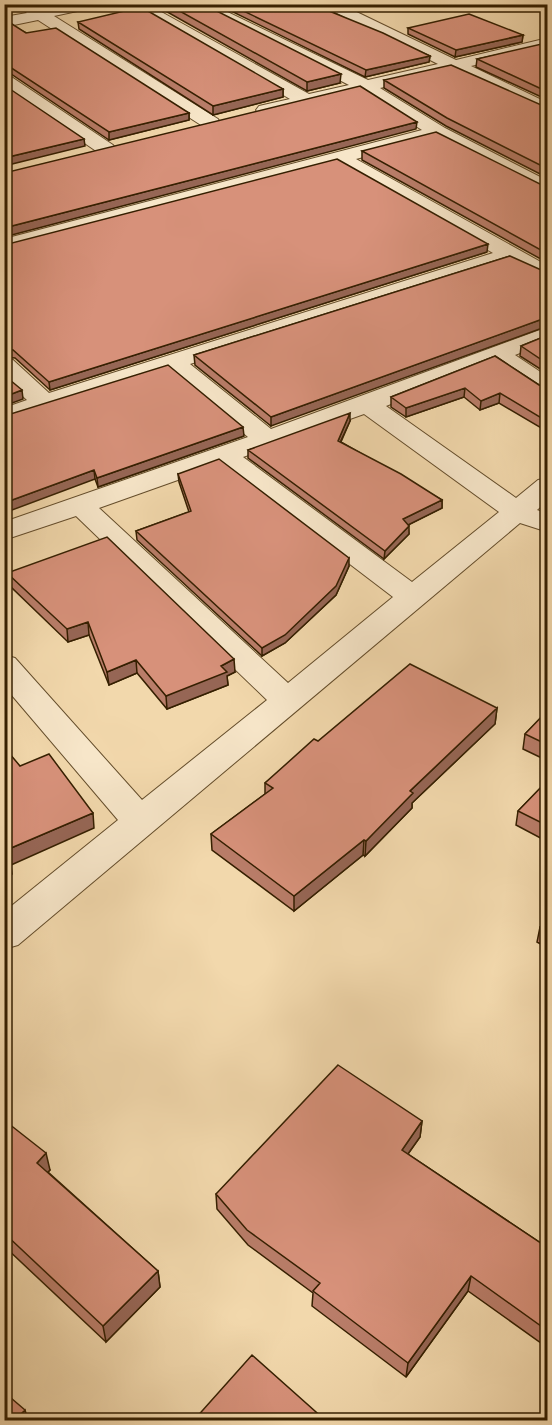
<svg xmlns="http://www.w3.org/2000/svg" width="552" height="1425" viewBox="0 0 552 1425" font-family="'Old Standard TT',serif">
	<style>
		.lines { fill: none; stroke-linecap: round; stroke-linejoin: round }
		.minor-casing { stroke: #644d2b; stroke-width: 2 }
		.minor { fill: #f7e6c9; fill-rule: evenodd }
		.wall { fill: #b97d69; stroke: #351f00; stroke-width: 1.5 }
		.shaded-wall { fill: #966655; stroke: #351f00; stroke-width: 1.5 }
		.building { fill: #d7917a; stroke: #351f00; stroke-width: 1.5 }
	</style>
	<rect width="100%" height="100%" fill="#f2d8ac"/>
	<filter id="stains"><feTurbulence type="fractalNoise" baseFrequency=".00333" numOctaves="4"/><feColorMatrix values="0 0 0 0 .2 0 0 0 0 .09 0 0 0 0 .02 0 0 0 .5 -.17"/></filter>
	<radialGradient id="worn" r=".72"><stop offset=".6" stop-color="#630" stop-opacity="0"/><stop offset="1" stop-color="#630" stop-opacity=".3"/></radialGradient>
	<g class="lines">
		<defs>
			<path id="minor" d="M17,4H36L43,9L65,4H97L96,7L54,16L218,119L220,123L218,127H204L38,20L4,27V17L27,13Z
				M128,4H147L309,94L349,85L191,4H211L368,80L438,64L319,4H340L456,60L548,38V48L471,66L548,103V115L452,71L380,88L445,128L548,181V195L436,138L356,159L548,266V282L509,262L190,364L271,429L548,327V342L515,355L548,377V395L539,393L494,363L386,406L516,498L538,480L548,478V500L537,510L548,514V532L520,523L18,945L4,949V912L118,820L4,686V655L15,658L142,800L267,700L76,516L4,540V522L248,437L169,371L4,424V408L27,400L4,379V358L13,360L49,393L493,253L337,164L4,252V239L422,130L362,92L265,115L259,114L256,110L259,106L290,99ZM364,414L499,512L412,582L243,457ZM220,465L393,597L288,683L99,508Z
				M4,75L10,76L113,145L116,149L113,153H99L4,88Z"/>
		</defs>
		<use href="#minor" class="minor-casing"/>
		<use href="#minor" class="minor"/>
	</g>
	<path class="wall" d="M161,4H203L340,83L307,91L162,9Z
		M217,4H312L430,56L429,62L365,77Z
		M4,22L189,113V120L109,140L11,74L4,73Z
		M78,22L283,89V97L213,115L79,29Z
		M408,28L523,35L522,42L455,57L408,34Z
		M548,44V100L476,67L477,59Z
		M384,80L548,108V178L446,126L384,88Z
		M362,151L548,188V263L362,160Z
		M4,245L487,252L50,390L15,358L4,357Z
		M510,256L271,426L195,365L194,355Z
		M548,335V374L520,356L521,346Z
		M495,356L539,385L548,387V432L499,403L480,410L464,397L406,417L391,407V397Z
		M4,416L244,436L98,487L95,479Z
		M350,421L341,442L442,500V508L408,525L409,534L384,559L248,458V450Z
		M178,474L349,566L336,595L285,643L262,656L137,540L136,531L189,512L179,482Z
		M7,573L235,672L227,676L228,685L167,709L137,673L109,685L89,635L68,642L10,586Z
		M497,708L495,724L412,803V808L365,856L363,855L294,911L212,850L211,834L265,794V783L318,741Z
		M548,710V761L523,749L525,734Z
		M548,780V842L516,825L518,811Z
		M548,918V948L537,942L540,927Z
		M4,1120L50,1170L48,1172L158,1271L160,1287L106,1342L4,1246Z
		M422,1121L420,1137L408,1154L548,1248V1348L468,1291L406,1377L312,1306L313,1293L248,1245L217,1209L216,1194Z"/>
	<path class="shaded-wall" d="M523,35L522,42L455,57L456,50Z
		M430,56L429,62L365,77L366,70Z
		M341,74L340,83L307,91V82Z
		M283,89V97L213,115V106Z
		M189,113V120L109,140V132Z
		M417,122L416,129L4,237V228Z
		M84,139L85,146L4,166V158Z
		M488,244L487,252L50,390L49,382Z
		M548,317V326L271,426V417Z
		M465,388L464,397L406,417V408Z
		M22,390L23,399L4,406V397Z
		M500,393L499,403L480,410L481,401Z
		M350,413V421L337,449L338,441Z
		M243,427L244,436L98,487L97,478Z
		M94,470L95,479L4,513V503Z
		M442,500V508L402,528L403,519Z
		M409,526V534L384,559L385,551Z
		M349,558V566L336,595L285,643L262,656V648Z
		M88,622L89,635L68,642L67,629Z
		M234,659L235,672L227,676L228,685L167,709L166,696Z
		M136,660L137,673L109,685L107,672Z
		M497,708L495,724L412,803V808L365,856L366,841L410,791Z
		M93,813L94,828L11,865L12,874L4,878V851Z
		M364,840L363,855L294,911V896Z
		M422,1121L420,1137L400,1165L402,1150Z
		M46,1153L50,1170L40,1180L37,1163Z
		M158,1271L160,1287L106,1342L103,1326Z
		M471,1276L468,1291L406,1377L408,1363Z
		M25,1410L28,1420H15Z"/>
	<path class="building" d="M167,4H203L341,74L307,82Z
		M229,4H312L383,33L430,56L366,70Z
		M141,7L283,89L213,106L78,22Z
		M469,14L523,35L456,50L408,28Z
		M4,22H9L26,33L56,28L189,113L109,132L10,67H4Z
		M546,43L548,44V92L477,59Z
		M451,65L548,108V169L447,118L384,80Z
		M4,85L84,139L4,158Z
		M360,86L417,122L4,228V173Z
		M436,132L548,188V254L362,151Z
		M337,159L488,244L49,382L13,350L4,348V245Z
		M510,256L548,273V317L271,417L194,355Z
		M548,335V364L521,346Z
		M495,356L539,385L548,387V422L500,393L481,401L465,388L406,408L391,397Z
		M168,365L243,427L97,478L94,470L4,503V416Z
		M4,375L22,390L4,397Z
		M350,413L338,441L401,474L442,500L403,519L409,526L385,551L248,450Z
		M219,459L349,558L336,586L285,635L262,648L136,531L191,511L178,474Z
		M107,537L234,659L221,666L227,672L166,696L136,660L107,672L88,622L67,629L7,573Z
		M410,664L497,708L410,791L413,793L366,841L364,840L294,896L211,834L273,788L265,783L314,739L318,741Z
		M548,710V745L525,734Z
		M4,747L20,766L49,754L93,813L4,851Z
		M548,780V826L518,811Z
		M4,852L9,859L4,861Z
		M548,918V932L540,927Z
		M338,1065L422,1121L402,1150L548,1248V1331L471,1276L408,1363L313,1291L320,1283L247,1230L216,1194Z
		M4,1120L46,1153L37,1163L158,1271L103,1326L4,1233Z
		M252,1355L325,1420H194Z
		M4,1392L25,1410L15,1420H4Z"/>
	<rect width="552" height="1425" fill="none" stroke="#f2d8ac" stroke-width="24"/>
	<rect x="6" y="6" width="540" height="1413" fill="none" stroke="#351f00" stroke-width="3"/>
	<rect x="12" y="12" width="528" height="1401" fill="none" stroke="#351f00" stroke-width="1.5"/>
	<rect width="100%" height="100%" filter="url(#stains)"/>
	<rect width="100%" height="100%" fill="url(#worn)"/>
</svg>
